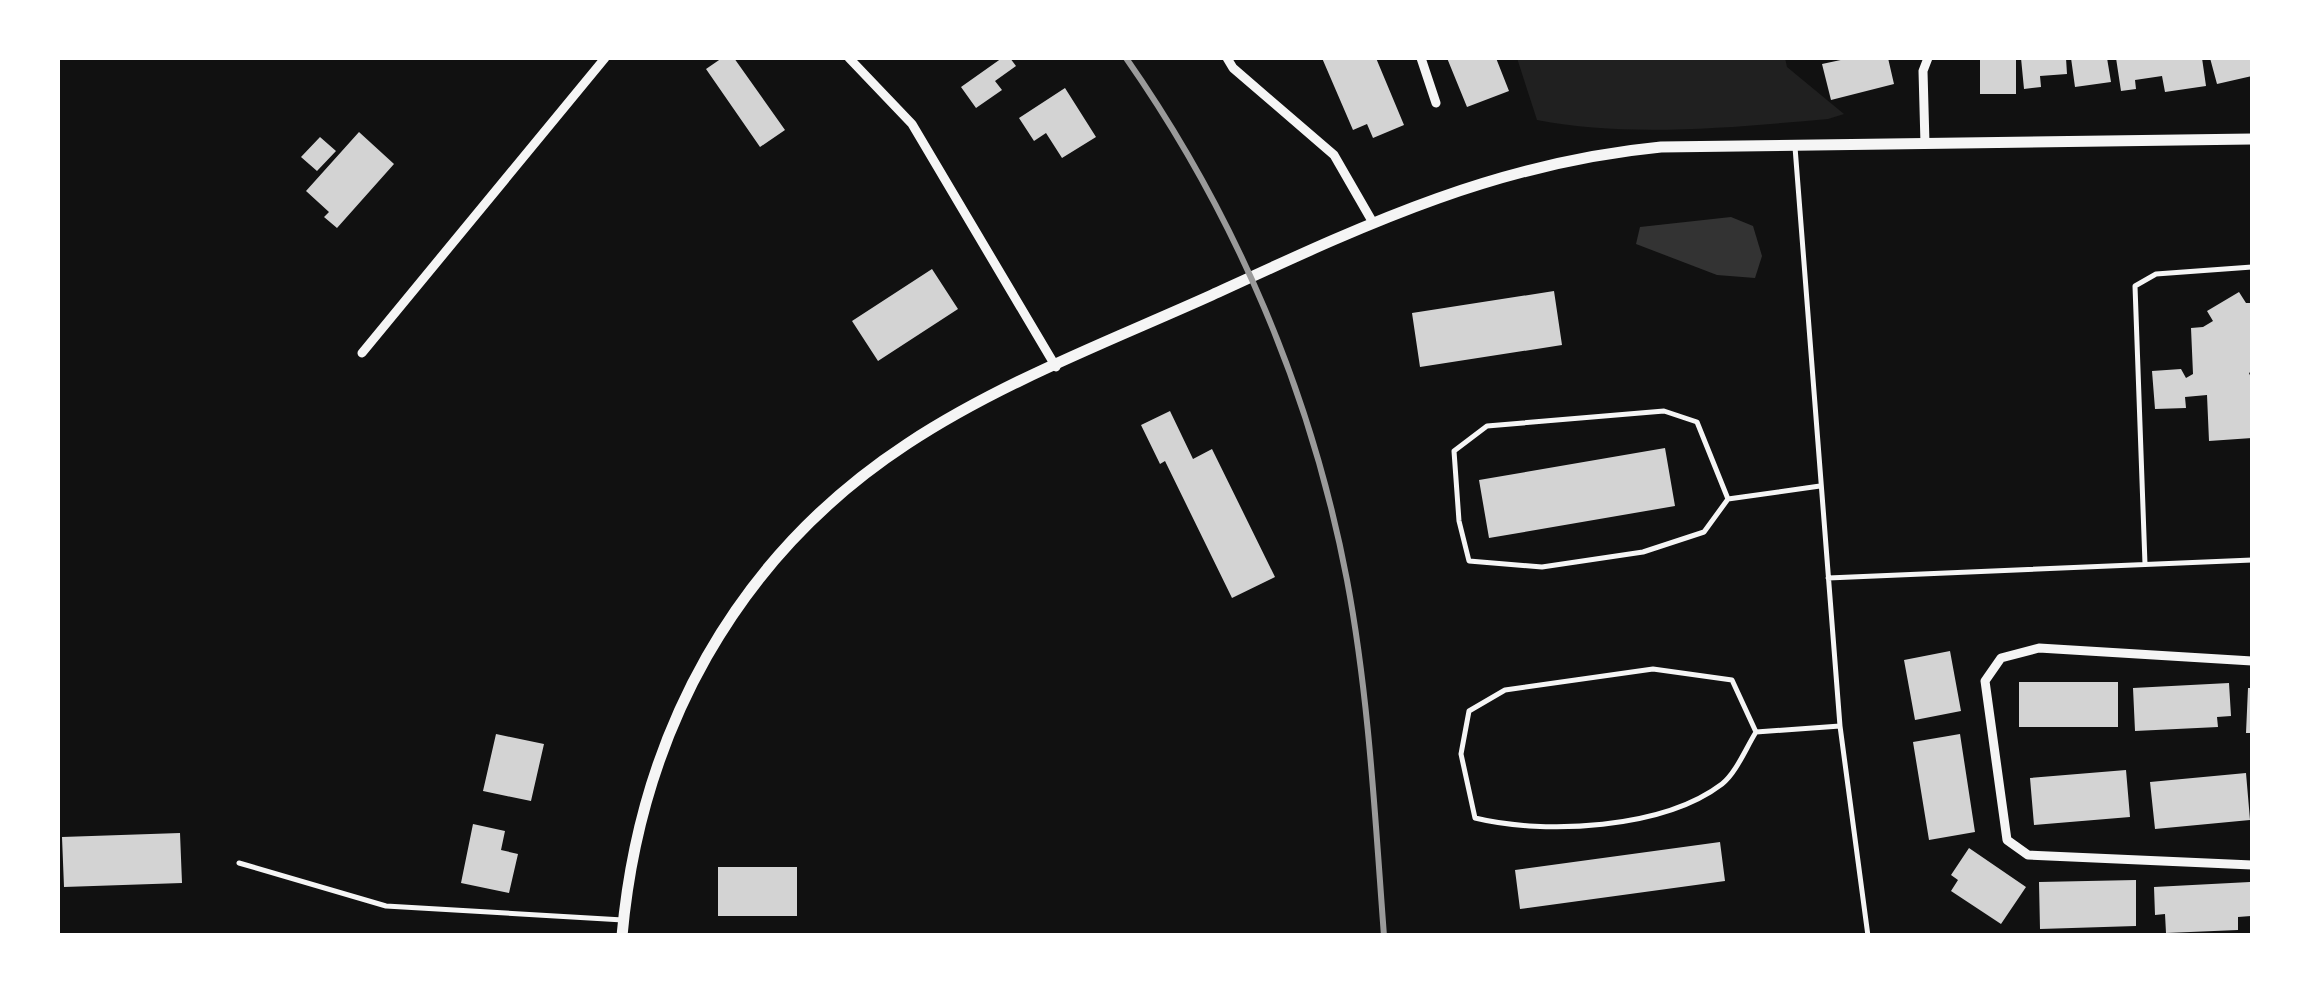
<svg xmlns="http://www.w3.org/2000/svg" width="2310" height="993" viewBox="0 0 2310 993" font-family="'Sofia Sans Condensed',sans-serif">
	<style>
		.green { fill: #202020 }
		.water { fill: #333 }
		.building { fill: #d3d3d3 }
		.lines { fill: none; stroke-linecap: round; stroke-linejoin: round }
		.service { stroke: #f5f5f5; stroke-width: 5 }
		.minor { stroke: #f5f5f5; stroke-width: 9 }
		.tertiary { stroke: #f5f5f5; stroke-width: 11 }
		.rail { stroke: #9a9a9a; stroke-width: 6 }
	</style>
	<rect width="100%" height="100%" fill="#111"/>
	<path class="green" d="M1517,58H1785L1787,67L1844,114L1828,119C1735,127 1629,138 1537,120Z"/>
	<path class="water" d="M1731,217L1753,226L1762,256L1755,278L1717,275L1636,244L1640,227Z"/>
	<path class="building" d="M722,58H734L785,130L760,147L706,69Z
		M1002,58H1010L1016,66L995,81L1002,90L976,108L961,87Z
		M1322,58H1376L1404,125L1373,138L1367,124L1353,130Z
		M1447,58H1496L1509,91L1467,107Z
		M1850,58H1888L1894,84L1831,100L1822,64Z
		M1980,58H2016V94H1980Z
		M2021,58H2066L2067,74L2040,76L2041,87L2024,89Z
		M2071,58H2107L2111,82L2075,87Z
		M2116,58H2202L2206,86L2165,92L2162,76L2135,80L2136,89L2121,91Z
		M2210,58H2252V76L2217,84Z
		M1065,88L1096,137L1062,158L1046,133L1034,141L1019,118Z
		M359,132L394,164L337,228L324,217L329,212L306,191Z
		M320,137L336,151L317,171L301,157Z
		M932,269L958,309L878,361L852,321Z
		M1554,291L1562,345L1420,367L1412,313Z
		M2239,292L2246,303H2252V371L2249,373L2252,380V438L2209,441L2207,395L2185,397L2186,408L2155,409L2152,371L2181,369L2186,378L2193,374L2191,328L2203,327L2213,321L2207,311Z
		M1170,411L1193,459L1212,449L1275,577L1232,598L1165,461L1160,464L1141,425Z
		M1665,448L1675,506L1489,538L1479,480Z
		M1950,651L1961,711L1915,720L1904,660Z
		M2019,682H2118V727H2019Z
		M2229,683L2231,716L2217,717L2218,727L2135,731L2133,688Z
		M2248,688H2252V733H2246Z
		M496,734L544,744L531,801L483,791Z
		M1960,734L1975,832L1929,840L1913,742Z
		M2126,770L2130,817L2034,825L2030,778Z
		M2246,773L2250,820L2155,829L2150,782Z
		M473,824L505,831L501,850L518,854L509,893L461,883Z
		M180,833L182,883L64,887L62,837Z
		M1720,842L1725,881L1520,909L1515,870Z
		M1969,848L2026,887L2001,924L1951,891L1958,880L1951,875Z
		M718,867H797V916H718Z
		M2136,880V926L2040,929L2039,882Z
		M2250,882L2251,916L2238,917V930L2166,933L2165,914L2155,915L2154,887Z"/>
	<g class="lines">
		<path class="service" d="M1795,147L1840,726L1868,936
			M1728,499L1704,532L1643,552L1542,567L1469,561L1459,521L1454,451L1487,426L1664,411L1697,422L1728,499L1820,486
			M2145,564L2135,286L2156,274L2252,267
			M1828,578L2252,560
			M1756,732L1732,680L1653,669L1505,690L1469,711L1461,754L1475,818C1545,835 1663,829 1722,784C1736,773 1746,748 1756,732L1840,726
			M239,863L386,906L623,920"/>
		<path class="minor" d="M849,58L912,124L1056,367
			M1227,58L1233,68L1334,155L1372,221
			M1421,58L1436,103
			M1925,144L1923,71L1928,58
			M362,353L605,58
			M2252,661L2039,648L2001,658L1985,681L2007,840L2028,855L2252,865"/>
		<path class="tertiary" d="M622,936C640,734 735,557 907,444C1001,382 1110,341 1212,295C1362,226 1494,163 1661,147L2252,139"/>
		<path class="rail" d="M1126,58C1235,214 1311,392 1347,580C1369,697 1375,817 1384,936"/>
	</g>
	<rect width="2310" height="993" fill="none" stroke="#ffffff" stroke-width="120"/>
</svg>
